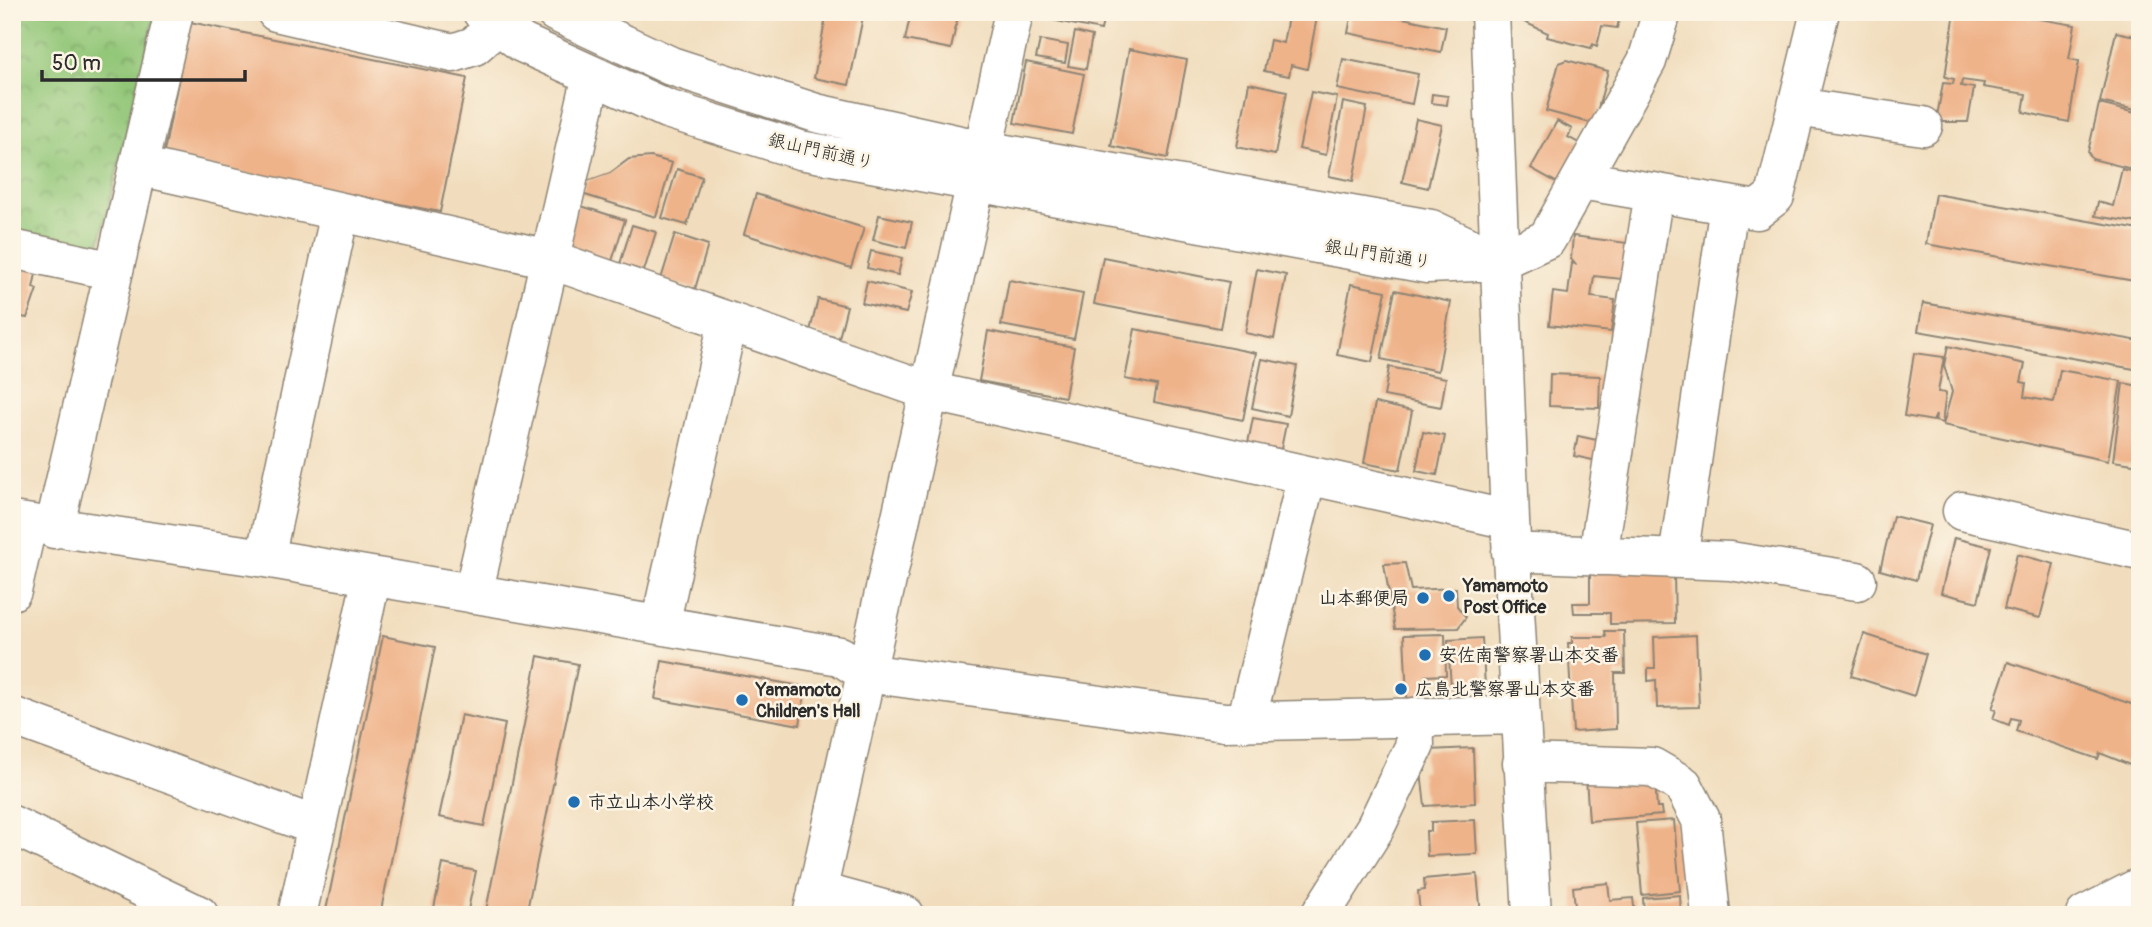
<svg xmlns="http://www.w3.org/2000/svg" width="2152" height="927" viewBox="0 0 2152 927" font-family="Pangolin,'Klee One',sans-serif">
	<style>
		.park { fill: url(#park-crowns); stroke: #5e7851; stroke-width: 2 }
		.building { fill: #efb38a }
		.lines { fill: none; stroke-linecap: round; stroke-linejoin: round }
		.minor-casing { stroke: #8e8474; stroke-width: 41 }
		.minor { stroke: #fff; stroke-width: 38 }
		.poi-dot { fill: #1f6fb2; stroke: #fcf5e5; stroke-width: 2.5 }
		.labels { text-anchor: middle; stroke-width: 5; stroke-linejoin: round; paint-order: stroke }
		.street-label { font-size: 18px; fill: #2b2b2b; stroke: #fcf5e5 }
		.poi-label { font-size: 18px; font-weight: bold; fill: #2b2b2b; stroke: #fcf5e5; text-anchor: start }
	</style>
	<defs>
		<pattern id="park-crowns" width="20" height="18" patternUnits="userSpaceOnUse" patternTransform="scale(1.75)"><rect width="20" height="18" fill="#91c677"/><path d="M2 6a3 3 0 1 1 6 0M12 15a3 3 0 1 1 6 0" fill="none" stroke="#77a162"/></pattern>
	</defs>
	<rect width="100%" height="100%" fill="#fcf5e5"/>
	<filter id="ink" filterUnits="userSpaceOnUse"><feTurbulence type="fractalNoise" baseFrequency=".0143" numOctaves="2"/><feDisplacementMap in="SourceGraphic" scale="14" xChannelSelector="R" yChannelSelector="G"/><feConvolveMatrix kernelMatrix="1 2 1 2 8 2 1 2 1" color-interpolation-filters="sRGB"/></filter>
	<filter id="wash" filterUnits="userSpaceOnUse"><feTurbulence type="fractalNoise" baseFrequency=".00686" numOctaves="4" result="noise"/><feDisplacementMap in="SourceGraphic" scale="28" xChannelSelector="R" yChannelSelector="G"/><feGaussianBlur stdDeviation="1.57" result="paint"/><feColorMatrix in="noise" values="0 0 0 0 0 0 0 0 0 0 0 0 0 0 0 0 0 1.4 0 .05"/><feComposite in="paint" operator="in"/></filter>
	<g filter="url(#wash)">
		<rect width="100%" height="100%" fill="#f1ddbd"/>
		<path class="park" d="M12,12H156L96,258L12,246Z"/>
		<g id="blocks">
			<path class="building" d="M827,12H864L849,85L814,78Z
				M911,12H959L951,49L905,40Z
				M1043,12H1105L1101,30L1042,18Z
				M1289,12H1318L1307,69L1291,65L1289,76L1264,71L1270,40L1283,43Z
				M1352,12H1374L1446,27L1441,52L1348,33Z
				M1527,12H1621L1617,28L1602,26L1597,46L1593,44L1591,48L1547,37L1548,33L1524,22Z
				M1955,12H1998L2075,25L2069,59L2079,61L2069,122L2023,112L2026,94L1983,87L1984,83L1962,80L1961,86L1974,88L1968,122H1936L1943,83L1953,84L1954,79L1945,77Z
				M2028,12H2064V19Z
				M190,22L467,78L440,212L163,157Z
				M1075,32L1092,36L1086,69L1068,66Z
				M2116,32L2140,37V111L2100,102Z
				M1040,40L1068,45L1065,63L1036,58Z
				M1129,49L1187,60L1168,158L1111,146Z
				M1343,59L1418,74L1412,104L1337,89Z
				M1566,60L1608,71L1594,124L1546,111L1559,63Z
				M1026,62L1084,74L1072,134L1014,123Z
				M1249,83L1287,91L1275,155L1237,147Z
				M1311,92L1337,97L1326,155L1299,149Z
				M1432,94L1448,96L1447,105L1431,103Z
				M1343,102L1367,107L1353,181L1329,176Z
				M2099,104L2140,114V171L2092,159L2088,152Z
				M1416,119L1442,125L1428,188L1402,182Z
				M1557,121L1572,129L1568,137L1584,146L1563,186L1531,168Z
				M651,157L672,163L656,217L582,194L587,181L610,173L629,159Z
				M677,169L702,177L687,225L662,218Z
				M2122,169L2140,173V223L2095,216L2098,202L2113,206Z
				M756,194L864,228L851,268L744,234Z
				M1935,194L2140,230V282L1926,244Z
				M578,205L625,220L612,261L565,246Z
				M879,215L912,222L906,248L873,240Z
				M632,225L656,232L644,271L620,264Z
				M675,234L708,245L695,289L661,279Z
				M1573,236L1635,244L1631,280L1594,276L1591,297L1615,300L1611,332L1549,325L1553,292L1568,294L1572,263L1575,264L1571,259Z
				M871,251L902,258L898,275L867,268Z
				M1103,257L1229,282L1220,328L1094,304Z
				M12,263L37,269L33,288L37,289L27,318L12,315Z
				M1257,269L1286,275L1274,339L1245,333Z
				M1009,280L1083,294L1074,339L1001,325Z
				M867,281L912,292L906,313L862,303Z
				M1351,284L1386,291L1372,362L1337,355Z
				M1395,290L1451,302L1438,371L1381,359Z
				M818,299L847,306L839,338L810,331Z
				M1923,303L2140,341V370L1918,331Z
				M1135,329L1256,353L1243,420L1154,402L1157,385L1125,379Z
				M988,331L1074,347L1065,397L979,381Z
				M1948,346L2025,364L2021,382L2026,383L2024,397L2054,402L2060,370L2121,381L2108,461L1943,425L1952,392L1944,365Z
				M1914,353L1944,357L1938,392L1946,393L1942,423L1935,421L1936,415L1933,421L1904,416Z
				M1262,359L1297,366L1288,416L1252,408Z
				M1389,367L1446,378L1441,407L1384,396Z
				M1550,374L1600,376L1599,408L1549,406Z
				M2123,383L2140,386V465L2113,461Z
				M1375,403L1412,411L1400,470L1364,463Z
				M1253,418L1286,424L1281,449L1248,443Z
				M1423,432L1445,436L1437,475L1416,471Z
				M1578,436L1606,442L1602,462L1574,456Z
				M1893,516L1930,525L1916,580L1880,570Z
				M1954,538L1991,547L1978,602L1941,593Z
				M2017,554L2054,564L2040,618L2004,609Z
				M1405,563L1411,590L1456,588L1457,606L1466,617L1458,628L1395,629L1384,564Z
				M1590,566L1674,574L1675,623L1610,624V613H1574L1573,603H1590Z
				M1605,631H1624L1625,673H1615L1616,729L1573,732L1568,643H1572V637H1606Z
				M1445,634L1446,675L1425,676L1426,697L1407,698L1404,635Z
				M1864,634L1926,654L1914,696L1851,676Z
				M1696,635L1699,707L1657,708L1656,680L1648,681V668H1655L1654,637Z
				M383,636L435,647L380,915H325Z
				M1482,638L1485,686L1451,688L1448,640Z
				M538,656L578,664L526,915H485Z
				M662,661L806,687L800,725L655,699Z
				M2008,662L2140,707V766L2135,764V767L2100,753L2098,759L2016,731L2019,720L2011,718L2009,725L1993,719L1996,710L1992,709Z
				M461,715L505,724L484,826L439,817Z
				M1473,748L1475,803L1425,806L1421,771H1425V756L1428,750Z
				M1586,778L1655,780L1657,808H1661L1662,815L1589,821Z
				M1475,820L1477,854L1427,856L1426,831H1431V822Z
				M1674,820L1680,891L1642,895L1636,823Z
				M443,864L476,871L467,915L434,908Z
				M1477,874L1481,915H1420L1418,891L1425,890L1424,879Z
				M1608,883L1610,900L1633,898L1635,915H1576L1573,887Z
				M1680,895L1681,915H1644L1643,898Z"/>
		</g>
	</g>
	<g filter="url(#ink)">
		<use href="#blocks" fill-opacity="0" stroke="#8e8474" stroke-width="2"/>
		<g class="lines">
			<defs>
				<path id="minor" d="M276,12L453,53L474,46L498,25
					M482,12L522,43L667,109L800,150L1427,264L1499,261L1547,239L1647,61L1662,12
					M555,12L671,66L816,113L983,150L1431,229L1492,258
					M1490,12L1510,520L1532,915
					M1797,107L1923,126
					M139,166L549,259L929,391L1510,520
					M1581,180L1757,210L1775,196L1820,12
					M12,249L114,271
					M1962,511L2140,551
					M12,521L265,558L840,656L866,673L1225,722L1519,715
					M54,529L174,12
					M1511,552L1730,561L1857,581
					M1598,556L1654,192
					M265,558L340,212
					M1678,559L1729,205
					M12,591L27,526
					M473,594L592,75
					M660,625L728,321
					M12,716L316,826
					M1246,722L1307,475
					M1522,763L1652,767L1683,785L1701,820L1711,915
					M12,825L199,915
					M817,891L905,915
					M297,915L372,576
					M812,915L1014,12
					M1320,915L1375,828L1415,745L1414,717
					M2085,915L2140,887"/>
			</defs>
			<use href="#minor" class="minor-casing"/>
			<use href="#minor" class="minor"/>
		</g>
	</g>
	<g class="poi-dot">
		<circle cx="1449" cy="596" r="7"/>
		<circle cx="1423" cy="598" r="7"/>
		<circle cx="1425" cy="655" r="7"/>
		<circle cx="1401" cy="689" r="7"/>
		<circle cx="742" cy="700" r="7"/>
		<circle cx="574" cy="802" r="7"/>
	</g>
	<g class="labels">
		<g class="street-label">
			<text transform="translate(821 151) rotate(13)" y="6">銀山門前通り</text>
			<text transform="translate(1378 254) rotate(9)" y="6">銀山門前通り</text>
		</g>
		<g class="poi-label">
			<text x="1463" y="592">Yamamoto<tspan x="1463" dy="21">Post Office</tspan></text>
			<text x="1409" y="604" text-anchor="end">山本郵便局</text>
			<text x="1439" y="661">安佐南警察署山本交番</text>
			<text x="1415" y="695">広島北警察署山本交番</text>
			<text x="756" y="696">Yamamoto<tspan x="756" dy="21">Children's Hall</tspan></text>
			<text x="588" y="808">市立山本小学校</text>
		</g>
	</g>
	<rect width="2152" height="927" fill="none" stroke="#fcf5e5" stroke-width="42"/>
	<path d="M42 70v10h203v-10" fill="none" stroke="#2b2b2b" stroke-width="3.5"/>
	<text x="52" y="70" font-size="21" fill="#2b2b2b" stroke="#fcf5e5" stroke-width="5" paint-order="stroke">50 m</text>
</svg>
